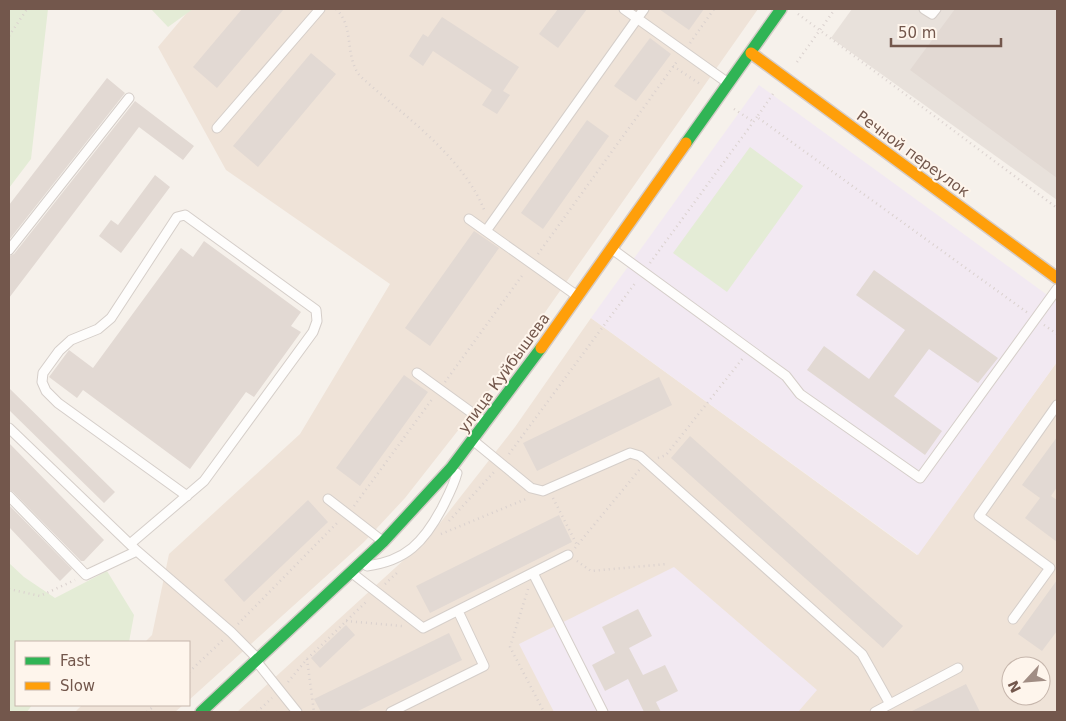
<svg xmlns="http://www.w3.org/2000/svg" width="1066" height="721" viewBox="0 0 1066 721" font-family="'DejaVu Sans',sans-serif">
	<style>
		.residential { fill: #efe3d8; fill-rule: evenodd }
		.industrial { fill: #e8e1db }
		.education { fill: #f2e9f2 }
		.green { fill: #e4ecd6 }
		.building { fill: #e2d9d3 }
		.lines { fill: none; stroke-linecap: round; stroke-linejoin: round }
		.lane-casing { stroke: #d5cec9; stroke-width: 11 }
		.fast-casing { stroke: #d5ccc8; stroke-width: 14 }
		.slow-casing { stroke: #d5ccc8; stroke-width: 14 }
		.path { stroke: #dad1ce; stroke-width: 2.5; stroke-dasharray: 1 4; stroke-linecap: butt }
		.lane { stroke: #fefdfc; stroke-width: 9 }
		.fast { stroke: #30b455; stroke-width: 11 }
		.slow { stroke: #ff9f0a; stroke-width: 11 }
		.labels { text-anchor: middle; stroke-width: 4; stroke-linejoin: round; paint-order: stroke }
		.street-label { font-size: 15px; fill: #73574c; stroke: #fef5ec }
	</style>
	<rect width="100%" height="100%" fill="#f6f1eb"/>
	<path class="residential" d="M190,9H758L496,382L405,498L364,542L189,700V642H145L152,635L169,554L300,434L390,284L226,170L158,47Z
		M591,318L917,555L1057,362V712H237L429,537L515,427ZM1011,666H1041V696H1011Z
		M82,705H183L175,712H75Z"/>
	<path class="industrial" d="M852,9H1057V200L831,38Z"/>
	<path class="education" d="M759,85L1057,302V362L918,555L591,318Z
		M674,567L817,690L798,712H554L519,644Z"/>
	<path class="green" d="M9,9H48L31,159L9,188Z
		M151,9H193L168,27Z
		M750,147L803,186L727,292L673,253Z
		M9,563L24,577L55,598L107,571L134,615L129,642H16V705H32L27,712H9Z"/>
	<path class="building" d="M242,9H284L217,88L193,67Z
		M558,9H587L558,48L539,34Z
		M659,9H704L689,30Z
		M955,9H1057V178L910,70Z
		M442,17L519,67L503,91L510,95L497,114L482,105L492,90L433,51L423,66L409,56L423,34L428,37Z
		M650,38L671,54L636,101L614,86Z
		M311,53L336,74L258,167L233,146Z
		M107,78L125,93L9,240V205Z
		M135,101L194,146L183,160L139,127L9,298V256L14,254Z
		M587,120L609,136L543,229L521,213Z
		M155,175L170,187L121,253L99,236L111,220L118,225Z
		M474,231L499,248L430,346L405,328Z
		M204,241L301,312L291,326L301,332L254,397L246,392L190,469L83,390L77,398L49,377L69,350L93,368L181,248L193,257Z
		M874,270L998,358L978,383L929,349L894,396L942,431L925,455L807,370L824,346L869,379L905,330L856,295Z
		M404,375L428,392L360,486L336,468Z
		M659,377L672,405L537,471L523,443Z
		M9,388L115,492L104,503L9,410Z
		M690,436L903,626L883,648L671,458Z
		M1057,437V487L1051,496L1057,500V542L1025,518L1040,498L1022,485Z
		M9,443L104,540L84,561H81L13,492L9,490Z
		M308,500L328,522L244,602L224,580Z
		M9,505L72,569L60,581L9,527Z
		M559,515L572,542L430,613L416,586Z
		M1057,580V631L1042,651L1018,634Z
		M638,609L652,636L629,648L643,675L665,665L678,691L656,702L661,712H644L628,679L605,691L592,665L615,653L602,627Z
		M346,625L355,635L320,668L311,658Z
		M449,633L462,660L356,712H321L314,699Z
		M966,684L980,712H910Z"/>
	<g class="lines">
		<defs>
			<path id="lane" d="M624,9L728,83
				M924,9L932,14L936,9
				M217,128L320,9
				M469,219L576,295
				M486,231L644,9
				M612,249L786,376L800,394L920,478L1057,289
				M9,250L129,98
				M417,373L486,423
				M9,428L137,551L231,632L256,657
				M475,442L531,488L543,491L630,453L640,456L862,654L890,704
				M9,496L86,575L137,551
				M328,499L381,540
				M130,544L204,481L313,332L317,321L316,310L185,215L177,217L111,318L98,329L71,340L59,351L43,373L42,382L46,391L58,403L187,496
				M367,566C406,561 424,542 442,508C448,496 454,485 457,473
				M352,573L423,628L568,555
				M533,573L603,712
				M1013,619L1050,568L979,516L1057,405
				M257,662L297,712
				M391,712L484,666L458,611
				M875,712L958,668"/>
			<path id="fast" d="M686,143L781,9
				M201,712L383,542L451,468L541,348"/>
			<path id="slow" d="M751,53L1057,278
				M541,348L686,143"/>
		</defs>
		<use href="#lane" class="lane-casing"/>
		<use href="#fast" class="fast-casing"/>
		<use href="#slow" class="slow-casing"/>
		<path class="path" d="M336,9C355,27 344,56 360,76C403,115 464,157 485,212
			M798,14L1057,208
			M9,36L27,9
			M690,43L714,9
			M797,62L835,9
			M673,66L700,84
			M773,94L757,117L1028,313
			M734,109L754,122
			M538,254L678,60
			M650,263L757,117
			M1044,325L1057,334
			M445,382L524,273
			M509,454L636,282
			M658,458L666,455L743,358
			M553,498L577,545
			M354,506L433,398
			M449,521L494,472
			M441,534L526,499
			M575,548L640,469
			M577,561L591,571L667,564
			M385,584L399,571
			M9,589L40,596L75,580
			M528,589L510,647L544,712
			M346,621L402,626
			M238,624L339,521
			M307,659L314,712
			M189,672L224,639
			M288,682L307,659L368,600
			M147,712L155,705
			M257,712L272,698"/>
		<use href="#lane" class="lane"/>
		<use href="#fast" class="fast"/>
		<use href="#slow" class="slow"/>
	</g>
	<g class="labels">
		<g class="street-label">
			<text transform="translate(913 154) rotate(36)" y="5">Речной переулок</text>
			<text transform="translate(504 373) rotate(-54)" y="5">улица Куйбышева</text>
		</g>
	</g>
	<rect width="1066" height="721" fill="none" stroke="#73574c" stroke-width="20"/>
	<rect x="15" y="641" width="175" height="65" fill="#fef5ec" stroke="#c6b6ac"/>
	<rect x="25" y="657" width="25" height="8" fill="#30b455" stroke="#c6b6ac"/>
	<text x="60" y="666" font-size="15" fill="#73574c">Fast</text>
	<rect x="25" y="682" width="25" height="8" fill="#ff9f0a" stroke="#c6b6ac"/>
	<text x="60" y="691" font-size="15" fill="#73574c">Slow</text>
	<g transform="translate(1026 681) rotate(244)"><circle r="24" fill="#fef5ec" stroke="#c6b6ac"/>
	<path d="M0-4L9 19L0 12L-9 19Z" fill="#a18d84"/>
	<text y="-8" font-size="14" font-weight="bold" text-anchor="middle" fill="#73574c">N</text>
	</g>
	<path d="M891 38v8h110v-8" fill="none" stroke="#73574c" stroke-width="2.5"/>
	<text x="898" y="38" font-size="15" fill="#73574c" stroke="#fef5ec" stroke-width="4" paint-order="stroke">50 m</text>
</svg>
